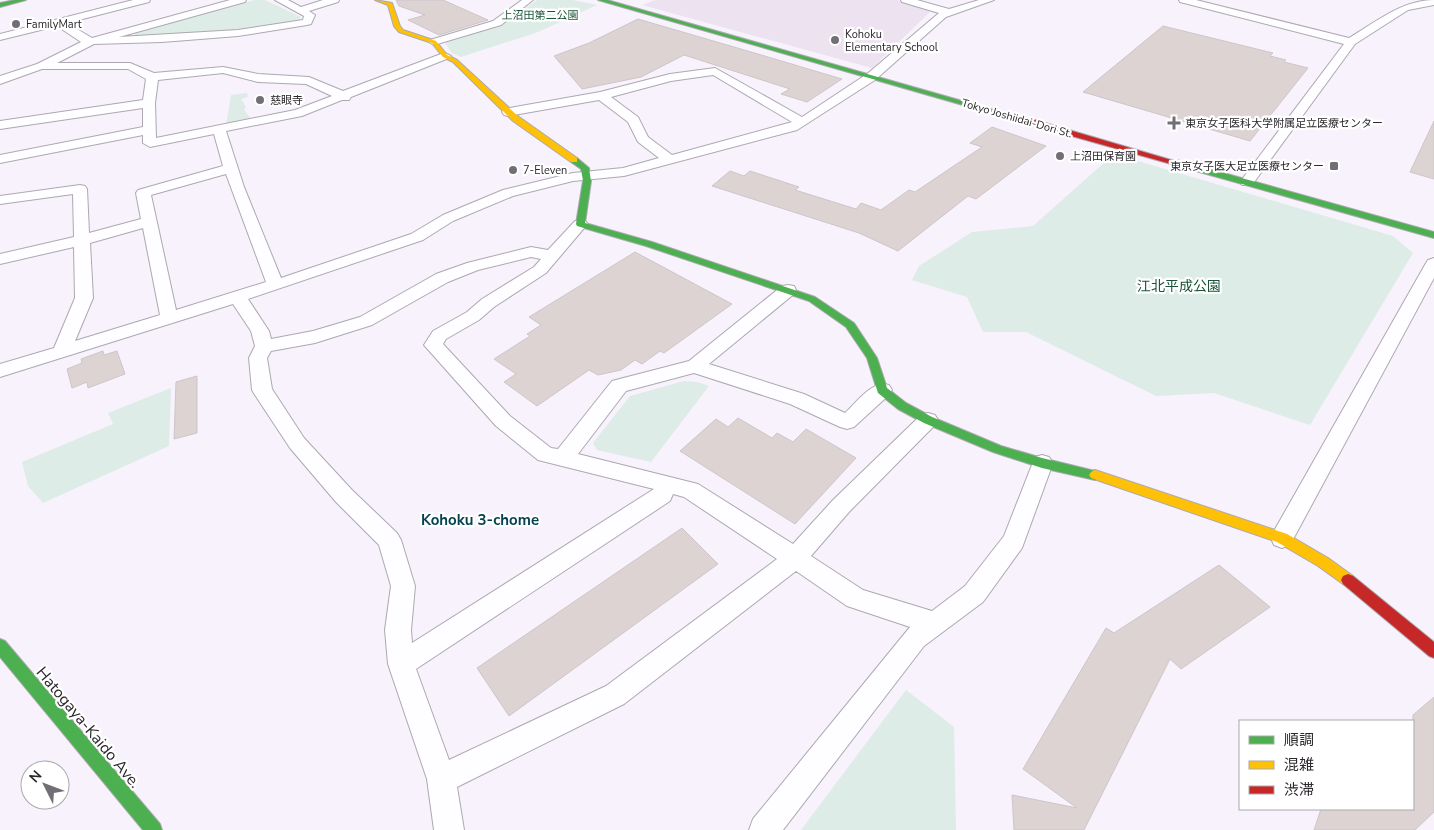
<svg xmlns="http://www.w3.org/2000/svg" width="1434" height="830" viewBox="0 0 1434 830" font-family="'Nunito Sans','Noto Sans JP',sans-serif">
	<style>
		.education { fill: #ede2f0 }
		.green { fill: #ddece6 }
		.building { fill: #ddd3d2; stroke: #ccc6c9 }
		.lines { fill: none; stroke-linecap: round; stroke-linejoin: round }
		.street-casing { stroke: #aca9b0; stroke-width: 2 }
		.fast-casing { stroke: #aca9b0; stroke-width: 2 }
		.slow-casing { stroke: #aca9b0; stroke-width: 2 }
		.jam-casing { stroke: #aca9b0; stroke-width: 2 }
		.street { fill: #fefdff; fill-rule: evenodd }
		.fast { fill: #4caf50; fill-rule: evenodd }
		.slow { fill: #ffc107; fill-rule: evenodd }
		.jam { fill: #c62828; fill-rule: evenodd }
		.poi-dot { fill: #726e75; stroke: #fff; stroke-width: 2 }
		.labels { text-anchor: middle; stroke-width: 4.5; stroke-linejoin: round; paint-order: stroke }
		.far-park-label { font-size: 11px; fill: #1a5338; stroke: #fff }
		.far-poi-label { font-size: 11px; fill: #2b272d; stroke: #fff; text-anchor: start }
		.far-street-label { font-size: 11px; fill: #2b272d; stroke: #fff }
		.park-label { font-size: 14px; fill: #1a5338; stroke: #fff }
		.neighbourhood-label { font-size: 15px; font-weight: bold; fill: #05424f; stroke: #fff }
		.near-street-label { font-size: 16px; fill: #2b272d; stroke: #fff }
	</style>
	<rect width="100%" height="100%" fill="#f7f2fc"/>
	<path class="education" d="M655,0H897L929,10L930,12L872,68L642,5Z"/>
	<path class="green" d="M255,0H265L301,17L299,20C245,29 190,37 135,35V32Z
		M537,0H573L597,5L538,32L461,57L452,53L445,43L502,25Z
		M247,93L248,97L241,99L246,107L244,110L252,120L226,126L231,95Z
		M1114,154L1393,236L1413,253L1310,425L1214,393L1156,396L1026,332H983L967,297L912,280L919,266L972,232L1033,226Z
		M684,381L697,382L709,386L651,462L597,450L593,443L630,396Z
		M171,388L169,446L43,503L28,486L22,462L113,424L108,413Z
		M906,690L954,727L956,830H801Z"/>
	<path class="building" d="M396,0H443L488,20L439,35L408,20L425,15L399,6Z
		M638,19L758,54L842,79L807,102L781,94L790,89L684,55L641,77L582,89L554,56L589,43Z
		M1163,26L1273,53L1270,56L1286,60L1284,62L1308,68L1250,141L1083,92Z
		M1434,121V179L1410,172Z
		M992,127L1046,146L976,199L968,196L898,251L859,233L712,186L730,171L744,176L750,171L799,187L795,190L856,209L861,203L881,210L909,190L915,192L982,147L970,143Z
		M635,252L732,304L664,353L660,351L642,364L635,360L621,370L598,375L589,370L537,406L504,382L516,374L494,359L530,336L527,334L541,325L529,317Z
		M103,351L104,355L117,351L125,374L88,388L87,382L72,388L67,369L82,363L81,359Z
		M197,376V433L174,439L176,382Z
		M738,418L772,438L777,433L793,442L806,429L856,458L795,524L680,451L716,419L728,427Z
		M682,528L718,564L509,716L477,668Z
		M1219,565L1270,607L1181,669L1170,659L1084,830H1014L1012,795L1077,808L1023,769L1106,628L1114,633Z
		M1434,697V812L1415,830H1314L1321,809H1413V715Z"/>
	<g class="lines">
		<defs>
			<path id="street" d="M133,0H150L149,2L67,23L92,38L230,0H246L245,2L119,37L238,30L303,20L304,16L275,0H288L301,7L323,0H339L338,2L309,11L315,15L311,24L307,25L238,36L162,42L94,44L57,63H130L154,73L223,67L258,74L309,77L343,91L441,54L445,53L451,56L449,58L351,97L349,100H342L302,116L226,131L244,187L281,278L411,234L443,215L503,190L573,173L623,168L659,158L638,142L628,122L599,100L508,116L504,115L502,112L504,109L600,92L670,74L715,68L802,117L867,74L939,13L902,2L901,0H917L949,9L979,0H994L946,17L875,80L797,130L624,176L573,181L513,196L453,221L423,240L248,299L269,331L271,339L313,331L360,317L436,274L467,263L531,247L548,250L575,221H585L588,224L585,227L546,273L494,307L479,320L446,339L443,344L510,416L551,448L558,449L612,381L689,361L782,286L788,285L794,286L796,290L794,294L709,364L804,394L845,413C857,402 872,380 889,385L892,390L889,395L854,427L847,429L840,427L790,404L694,373L626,391L578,454L698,484L793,544L833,500L921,415L928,413L935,415L938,420L935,425L849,512L811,556L863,590L932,611L965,586L1004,536L1035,457L1042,455L1049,457L1053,463L1022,548L983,602L924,646L783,830H749L753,819L910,627L847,606L796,571L624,704L457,787L464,830H434L427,779L388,664L385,630L391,586L379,545L336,502L290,448L255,395L252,390L249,358L255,346L251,331L233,304L0,377V364L54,348L75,298L74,247L0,264V254L74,237L73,194L0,204V196L80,185L85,186L87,189L89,233L141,219L136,193L138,190L223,166L214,134L150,147L143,143V135L0,163V155L143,127V108L0,129V121L143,100L146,79L128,69H42L0,84V76L37,64L81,42L57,26L0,40V34ZM223,73L258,82L306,84L332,96L295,110L156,138L155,103L158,80ZM713,75L792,122L672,155L648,137L638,117L611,97L671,81ZM226,174L266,282L176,310L151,195ZM143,228L160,315L75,341L93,298L90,243ZM531,257L541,259L534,267L482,299L467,312L433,331L424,345L496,426L538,460L654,489L412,643L411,630L415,586L401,540L397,533L352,490L304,438L272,389L267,358L271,351L315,343L372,325L448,282L478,270ZM673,494L684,497L777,559L606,686L449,760L416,669L670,501Z
				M522,0H533L501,25L434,45L429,42L430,40L493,21Z
				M1179,0H1196L1349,38C1376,22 1402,0 1434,0V5L1408,10L1355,44L1252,185H1242L1240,182L1344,44L1180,2Z
				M1434,258V278L1290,545L1282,548L1274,545L1271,538L1274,531L1426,263L1428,260Z"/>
			<path id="fast" d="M15,0H26L0,7V3Z
				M598,0H607L1036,122L1029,124Z
				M571,158H577L589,168L591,181L585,223L652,242L815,297L854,323L877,358L887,388L906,403L932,417L1001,446L1042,458L1099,472L1101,475L1099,478L1095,480L1042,468L993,452L924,423L898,409L878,393L867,358L846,327L809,301L646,246L577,226L576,224L583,181L581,169L571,162Z
				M1171,160H1177L1434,232V238L1171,164Z
				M0,639L5,641L160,824L162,830H143L0,657Z"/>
			<path id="slow" d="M375,0L392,3L400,26L403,30L436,41L447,55L457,60L519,117L577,158V162H571L513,121L453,62L443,57L432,43L399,32L394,26L388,5Z
				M1095,470L1287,534L1328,558L1353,576L1355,580L1353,584L1348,586L1343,584L1318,566L1277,542L1091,478L1089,475L1091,472Z"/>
			<path id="jam" d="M1029,120H1035L1178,162L1171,164L1029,124Z
				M1348,574L1353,576L1434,642V658L1429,656L1343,584L1341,580L1343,576Z"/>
		</defs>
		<use href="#street" class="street-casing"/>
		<use href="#fast" class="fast-casing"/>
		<use href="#slow" class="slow-casing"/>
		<use href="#jam" class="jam-casing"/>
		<use href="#street" class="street"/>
		<use href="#fast" class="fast"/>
		<use href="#slow" class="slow"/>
		<use href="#jam" class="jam"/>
	</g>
	<g class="poi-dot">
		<circle cx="16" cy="24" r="5"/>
		<circle cx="835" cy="40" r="5"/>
		<circle cx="260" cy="100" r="5"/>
		<path d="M1171.5 115.5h5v5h5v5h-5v5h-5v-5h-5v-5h5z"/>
		<circle cx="1060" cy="156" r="5"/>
		<rect x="1329" y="161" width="10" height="10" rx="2.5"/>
		<circle cx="513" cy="170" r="5"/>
	</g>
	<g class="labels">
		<g class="far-park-label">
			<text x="540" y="19">上沼田第二公園</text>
		</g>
		<g class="far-poi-label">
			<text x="26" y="28">FamilyMart</text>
			<text x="845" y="38">Kohoku<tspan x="845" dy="13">Elementary School</tspan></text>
			<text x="270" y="104">慈眼寺</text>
			<text x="1185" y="127">東京女子医科大学附属足立医療センター</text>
			<text x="1070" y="160">上沼田保育園</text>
			<text x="1324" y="170" text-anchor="end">東京女子医大足立医療センター</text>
			<text x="523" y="174">7-Eleven</text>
		</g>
		<g class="far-street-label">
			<text transform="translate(1017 118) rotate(16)" y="4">Tokyo Joshiidai-Dori St.</text>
		</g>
		<g class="park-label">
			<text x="1179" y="291">江北平成公園</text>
		</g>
		<g class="neighbourhood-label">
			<text x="480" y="525">Kohoku 3-chome</text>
		</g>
		<g class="near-street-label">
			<text transform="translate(89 727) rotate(50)" y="6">Hatogaya-Kaido Ave.</text>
		</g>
	</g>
	<rect x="1239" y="720" width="175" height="90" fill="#ffffff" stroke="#aaa9ab"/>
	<rect x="1249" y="736" width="25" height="8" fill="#4caf50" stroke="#aaa9ab"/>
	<text x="1284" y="745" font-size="15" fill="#2b272d">順調</text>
	<rect x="1249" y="761" width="25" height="8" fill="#ffc107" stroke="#aaa9ab"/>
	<text x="1284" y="770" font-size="15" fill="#2b272d">混雑</text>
	<rect x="1249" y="786" width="25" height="8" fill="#c62828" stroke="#aaa9ab"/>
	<text x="1284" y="795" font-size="15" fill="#2b272d">渋滞</text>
	<g transform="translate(45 785) rotate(312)"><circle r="24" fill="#ffffff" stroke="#aaa9ab"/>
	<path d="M0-4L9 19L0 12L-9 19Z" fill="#726e75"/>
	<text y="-8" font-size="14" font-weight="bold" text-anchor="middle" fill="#2b272d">N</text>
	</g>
</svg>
